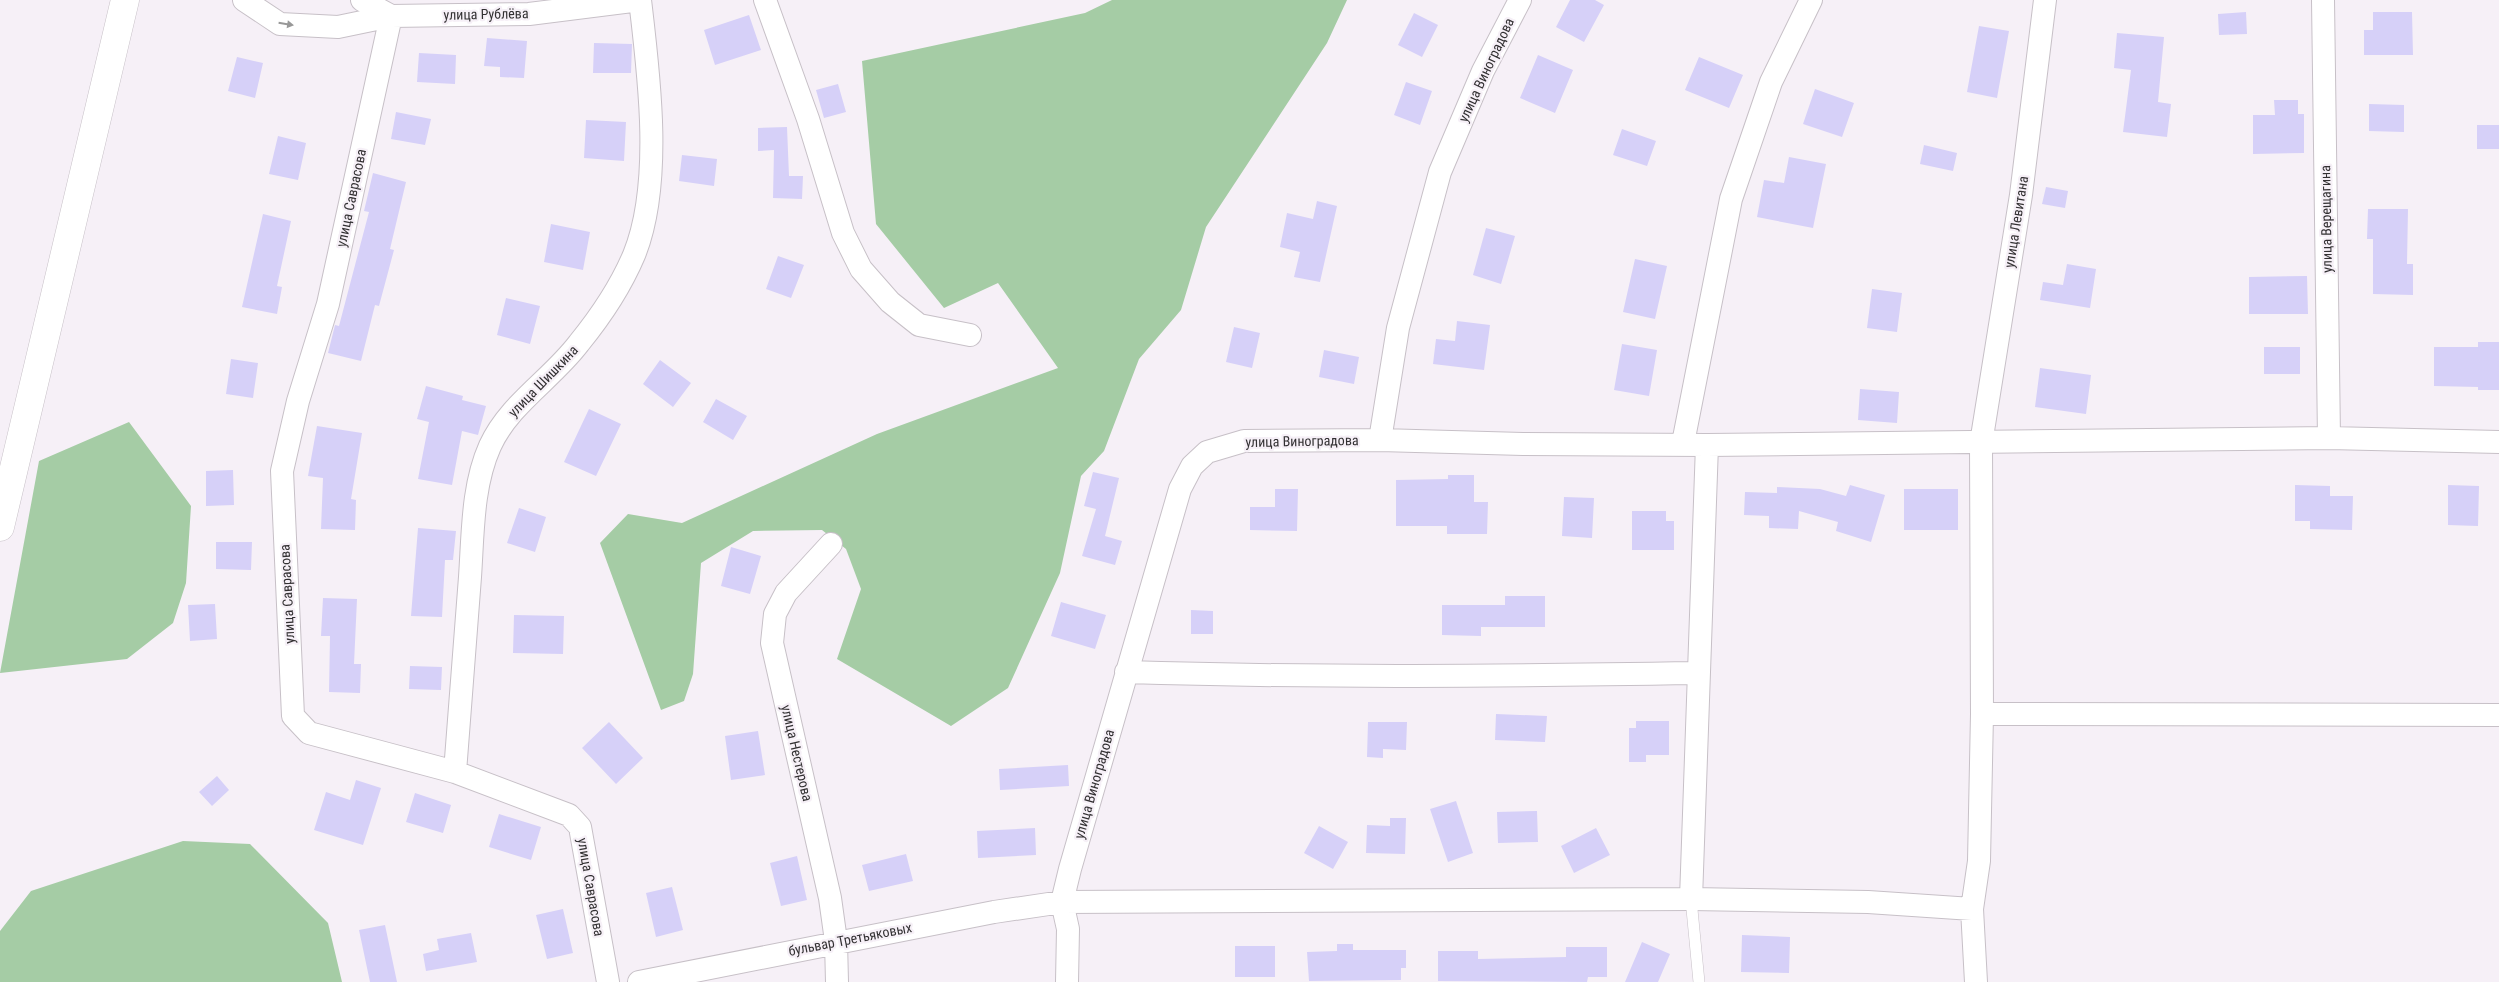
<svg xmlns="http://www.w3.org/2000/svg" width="2499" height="982" viewBox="0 0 2499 982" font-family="'Roboto Condensed',sans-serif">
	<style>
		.forest { fill: #a5cca5 }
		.building { fill: #d6d0f8 }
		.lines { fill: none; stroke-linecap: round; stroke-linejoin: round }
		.service-casing { stroke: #c7c0c7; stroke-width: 12 }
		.minor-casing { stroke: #c7c0c7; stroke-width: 24 }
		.tertiary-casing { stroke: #c7c0c7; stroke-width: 29 }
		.service { stroke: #fff; stroke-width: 11 }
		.minor { stroke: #fff; stroke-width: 22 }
		.tertiary { stroke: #fff; stroke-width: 28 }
		.oneway { fill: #989898 }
		.labels { text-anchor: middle; stroke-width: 4.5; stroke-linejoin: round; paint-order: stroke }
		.street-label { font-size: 14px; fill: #323032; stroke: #f6f0f7 }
	</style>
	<rect width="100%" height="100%" fill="#f6f0f7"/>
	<path class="forest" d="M1112,0H1347L1327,43L1206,227L1181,310L1139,359L1104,451L1081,476L1060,573L1008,688L951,726L837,659L861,589L846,549L822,530L753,531L701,563L693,674L684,701L661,710L600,543L628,514L682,523L877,434L1058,368L998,283L944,308L876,224L862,61L1085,13Z
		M129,422L191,506L186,583L173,623L127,659L0,673L39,461Z
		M183,841L250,844L328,923L342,982H0V931L31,891Z"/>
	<path class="building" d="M1570,0H1595L1604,5L1584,42L1556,27Z
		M2246,12L2247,34L2219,35L2218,14Z
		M2373,12H2412L2413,55H2364V30H2373Z
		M1414,13L1438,25L1422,57L1398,45Z
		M749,15L761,50L715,65L704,30Z
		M1979,26L2009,31L1997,98L1967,92Z
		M2117,33L2164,37L2158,102L2171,104L2167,137L2123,132L2131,70L2114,68Z
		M487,38L527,41L524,78L500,77V67L484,66Z
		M594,43L632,44L631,73H593Z
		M419,53L456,55L455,84L417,82Z
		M1538,55L1573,70L1555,113L1520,98Z
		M237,57L263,63L255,98L228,91Z
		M1699,57L1743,75L1729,108L1685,90Z
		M1406,82L1432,91L1420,125L1394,115Z
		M838,84L846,112L824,118L816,90Z
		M1815,89L1854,103L1842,137L1803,124Z
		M2274,100H2298V114H2304V153L2253,154V115H2275Z
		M2369,104L2404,105V132L2369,131Z
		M396,112L431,119L425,145L391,139Z
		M586,120L626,122L624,161L584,158Z
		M2477,125H2499V149H2477Z
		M787,127L789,176H803L802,199L773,198L774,150L758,151V128Z
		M1622,129L1656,141L1647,166L1613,155Z
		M278,136L306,143L298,180L269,174Z
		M1924,145L1957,153L1953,171L1920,164Z
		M682,155L717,159L714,186L679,181Z
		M1789,157L1826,164L1813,228L1757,217L1764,180L1784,183Z
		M373,173L406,182L390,249L394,250L379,306L375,305L361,361L328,353L335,325L339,326L369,212L364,211Z
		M2046,187L2068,191L2065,208L2042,204Z
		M1317,201L1337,206L1320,282L1294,277L1300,252L1280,247L1287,213L1313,219Z
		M2368,209H2408L2407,264H2413V295L2373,294V239H2367Z
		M263,214L291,221L277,286L282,287L277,314L242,307Z
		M551,224L590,232L583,270L544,262Z
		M1486,228L1515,236L1501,284L1473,275Z
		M778,256L804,265L791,298L766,289Z
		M1635,259L1667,266L1655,319L1623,312Z
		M2067,264L2096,269L2090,308L2040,300L2043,282L2063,285Z
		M2307,276L2308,314H2249V277Z
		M1872,289L1902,293L1897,332L1867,328Z
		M506,298L540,306L530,344L497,335Z
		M1457,321L1490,325L1484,370L1433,364L1436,339L1455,341Z
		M1234,327L1260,333L1252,368L1226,362Z
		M2478,342H2499V390H2478V387L2434,386V347H2478Z
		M1622,344L1657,350L1649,396L1614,390Z
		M2264,347H2300V374H2264Z
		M1324,350L1359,357L1354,384L1319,377Z
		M231,359L258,363L253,398L226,394Z
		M660,360L691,383L673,407L643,384Z
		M2040,368L2091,375L2086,414L2035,407Z
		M426,386L463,396L462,400L486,406L478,435L462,431L452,485L418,479L429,422L417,419Z
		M1860,389L1899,392L1897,423L1858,420Z
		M716,399L747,416L733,440L703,422Z
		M589,409L621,424L596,476L564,462Z
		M317,426L362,433L351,499L356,500L355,530L321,529L323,478L308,476Z
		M233,470L234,505L206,506V471Z
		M1093,472L1119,478L1105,536L1122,541L1115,565L1082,556L1096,509L1084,506Z
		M1448,475H1474V502H1488L1487,534H1447V526H1396V480L1448,479Z
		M1850,485L1885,495L1871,542L1836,531L1838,522L1799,511L1798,529L1769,528V516L1744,515L1745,492L1777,493V487L1820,489L1846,496Z
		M2295,485L2330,486V496H2353L2352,530L2310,529V521H2295Z
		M2448,485L2479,486L2478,526L2448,525Z
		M1275,489H1298L1297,531L1250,530V507H1275Z
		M1904,489H1958V530H1904Z
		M1564,497L1594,498L1592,538L1562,536Z
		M519,508L546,517L535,552L507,543Z
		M1632,511H1666V521H1674V550H1632Z
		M418,528L456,531L453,560H445L442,617L411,616Z
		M216,542H252L251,570L216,569Z
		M731,547L761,556L750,594L721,586Z
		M1505,596H1545V627H1481V636L1442,635V605H1505Z
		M323,598L357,599L354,664H361L360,693L329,692L330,636H321Z
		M1061,602L1106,615L1095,649L1051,636Z
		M215,604L217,639L190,641L188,605Z
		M1191,610L1213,611V634H1191Z
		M514,615L564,616L563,654L513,653Z
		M410,666L442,667L441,690L409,689Z
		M1496,714L1547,716L1545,742L1495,740Z
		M1636,721H1669V755H1646V762H1629V728H1636Z
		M609,722L643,758L616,784L582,748Z
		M1368,722H1407L1406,750L1383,749V758L1367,757Z
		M758,731L765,775L731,780L725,736Z
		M1068,765L1069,786L1000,790L999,769Z
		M217,776L229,790L212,806L199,792Z
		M356,780L381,788L363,845L314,830L326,792L350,800Z
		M415,793L451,805L443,833L406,822Z
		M1456,801L1473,853L1448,862L1430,809Z
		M1537,811L1538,842L1498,843L1497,812Z
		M499,814L541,827L531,860L489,847Z
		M1390,818H1406L1405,854L1366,853L1367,825L1390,826Z
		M1319,826L1348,842L1333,869L1304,853Z
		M1035,828L1036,855L978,858L977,831Z
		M1596,828L1610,855L1574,873L1561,846Z
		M906,854L913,881L869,891L862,865Z
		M797,856L807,900L781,906L770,863Z
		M672,887L683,930L656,937L646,893Z
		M563,909L573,953L547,959L536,915Z
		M385,925L397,982H370L359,930Z
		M471,933L477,962L426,971L423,954L439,950L437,939Z
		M1742,935L1790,937L1789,973L1741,972Z
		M1642,942L1670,954L1658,982H1625Z
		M1337,944H1353V950H1406V968H1401V980L1309,981L1307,952L1337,951Z
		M1235,946H1275V977H1235Z
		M1566,947H1607V977H1588L1587,982L1438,981V951H1478V959L1566,957Z"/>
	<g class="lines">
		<defs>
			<path id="service" d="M1691,899L1699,982"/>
			<path id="minor" d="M244,0L280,24L338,27L391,16L529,14L640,0
				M362,0L391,16
				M765,0L808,119L843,233L861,269L890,302L919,325L970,335
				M2323,0L2329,438
				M391,16L328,304L298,401L282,471L293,716L309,733L455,772L569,815L580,827L608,982
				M1380,440L1398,328L1440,172L1483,71L1520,0
				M1683,443L1731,199L1771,82L1811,0
				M831,544L786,593L775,614L772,643L830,898L836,941L837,982
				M1126,672C1317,678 1508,676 1699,673
				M1982,714L2499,715
				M455,772C460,707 465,642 470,577C473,534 472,486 490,446C509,404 552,379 579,343C601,316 620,288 634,255C663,184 649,75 640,0
				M1691,899L1707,445
				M639,982L994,912L1062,902L1691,899L1868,902L1972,909
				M1067,982L1068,929L1062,902L1070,869L1180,489L1192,466L1207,452L1244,441L1380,440L1523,444L1707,445L2329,438L2499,442
				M1976,982L1972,909L1979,861L1982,714L1981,443L2021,195L2045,0"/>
			<path id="tertiary" d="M0,527L125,0"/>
		</defs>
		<use href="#service" class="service-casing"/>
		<use href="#minor" class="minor-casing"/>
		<use href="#tertiary" class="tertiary-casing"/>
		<use href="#service" class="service"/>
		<use href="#minor" class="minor"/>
		<use href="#tertiary" class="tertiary"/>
	</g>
	<defs><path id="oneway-solid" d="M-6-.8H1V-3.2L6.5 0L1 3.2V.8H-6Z" transform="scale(1.25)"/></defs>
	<use class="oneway" href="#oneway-solid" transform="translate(286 24) rotate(9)"/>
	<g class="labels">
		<g class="street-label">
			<text transform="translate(486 14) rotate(-1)" y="5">улица Рублёва</text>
			<text transform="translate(1486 70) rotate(-65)" y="5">улица Виноградова</text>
			<text transform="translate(351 198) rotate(-78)" y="5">улица Саврасова</text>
			<text transform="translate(2326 219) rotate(-91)" y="5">улица Верещагина</text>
			<text transform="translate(2016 222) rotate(-81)" y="5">улица Левитана</text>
			<text transform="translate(543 381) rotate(-46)" y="5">улица Шишкина</text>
			<text transform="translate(1302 441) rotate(-1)" y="5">улица Виноградова</text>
			<text transform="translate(287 594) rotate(-93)" y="5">улица Саврасова</text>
			<text transform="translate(797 753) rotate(77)" y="5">улица Нестерова</text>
			<text transform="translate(1094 784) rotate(-74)" y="5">улица Виноградова</text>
			<text transform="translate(591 887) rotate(80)" y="5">улица Саврасова</text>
			<text transform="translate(850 939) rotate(-11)" y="5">бульвар Третьяковых</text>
		</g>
	</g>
</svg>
